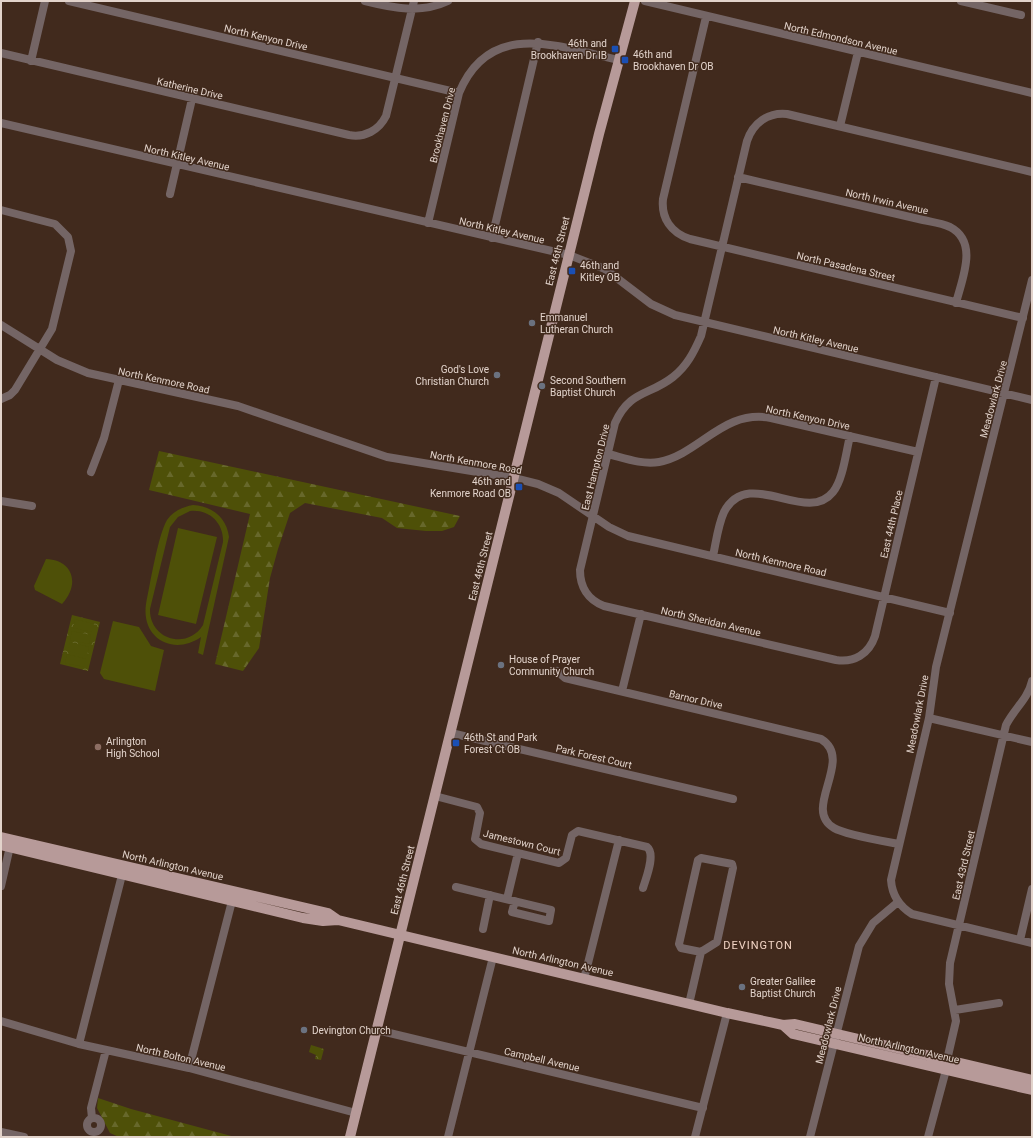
<svg xmlns="http://www.w3.org/2000/svg" width="1033" height="1138" viewBox="0 0 1033 1138" font-family="Roboto,sans-serif">
	<style>
		.forest { fill: url(#forest-firs) }
		.park { fill: url(#park-crowns) }
		.pitch { fill: #4e5008; fill-rule: evenodd }
		.lines { fill: none; stroke-linecap: round; stroke-linejoin: round }
		.minor { stroke: #746565; stroke-width: 8 }
		.major { stroke: #b79a99; stroke-width: 10 }
		.transit-dot { fill: #1a4fb4; stroke: #412a1d; stroke-width: 1.5 }
		.worship-dot { fill: #6b7280; stroke: #412a1d; stroke-width: 1.5 }
		.education-dot { fill: #8d6e63; stroke: #412a1d; stroke-width: 1.5 }
		.labels { text-anchor: middle; stroke-width: 3; stroke-linejoin: round; paint-order: stroke }
		.street-label { font-size: 10px; fill: #e2d3cb; stroke: #412a1d }
		.poi-label { font-size: 10px; fill: #e2d3cb; stroke: #412a1d; text-anchor: start }
		.neighbourhood-label { font-size: 11px; letter-spacing: 1px; fill: #f2d4c4; stroke: #412a1d }
	</style>
	<defs>
		<pattern id="forest-firs" width="22" height="20" patternUnits="userSpaceOnUse"><rect width="22" height="20" fill="#4e5008"/><path d="M5 1l3.5 6h-7zM16 11l3.5 6h-7z" fill="#67682b"/></pattern>
		<pattern id="park-crowns" width="20" height="18" patternUnits="userSpaceOnUse"><rect width="20" height="18" fill="#4e5008"/><path d="M2 6a3 3 0 1 1 6 0M12 15a3 3 0 1 1 6 0" fill="none" stroke="#67682b"/></pattern>
	</defs>
	<rect width="100%" height="100%" fill="#412a1d"/>
	<path class="forest" d="M159,451L460,516L454,527L442,531H426L397,528L382,518L305,503L290,513L278,549L270,578L259,648L243,671L215,664L250,514L149,490Z
		M98,1098L131,1109L235,1137H119L110,1133L97,1108Z"/>
	<path class="park" d="M72,615L100,622L88,671L60,664Z
		M311,1045L324,1049L321,1060L315,1059L316,1055L309,1052Z"/>
	<path class="pitch" d="M193,505C212,506 227,518 229,537L203,655L198,653L201,637C174,656 141,639 146,604C150,585 158,535 167,520C173,511 183,507 193,505ZM190,511C209,509 224,523 223,542L203,625C187,651 149,639 150,609L170,527L178,517Z
		M178,528L217,537L196,624L158,615Z
		M46,559C74,560 80,585 62,604L35,590L34,586Z
		M75,619L94,624L92,632L73,628Z
		M113,621L139,627L151,646L164,650L155,691L104,679L100,673Z
		M72,631L91,635L89,644L70,640Z
		M70,642L89,647L87,656L67,651Z
		M67,654L86,659L84,667L65,663Z"/>
	<g class="lines">
		<path class="minor" d="M69,1L459,93
			M365,1C393,8 421,14 448,1
			M645,1L1032,93
			M961,1L1021,15
			M706,17L663,199C661,218 671,233 690,239L1023,318
			M1,53L349,135C365,138 379,130 386,116L414,1
			M31,61L45,1
			M1,123L569,255L605,269L651,304L675,315L1032,400
			M840,126L858,52
			M738,177L923,220C932,222 941,223 950,227C979,242 962,279 956,303
			M170,194L192,99
			M1,210L55,224L68,237L71,251L52,329L15,390L10,395L1,399
			M428,223L459,93C490,18 559,47 619,60
			M492,238L538,42
			M1032,280L936,667L929,718L891,880C892,895 899,906 912,914L1032,943
			M1,325L57,360L88,373L238,406L387,457L514,478L538,484L559,493L609,527L628,536L950,613
			M936,377L875,636C869,654 854,663 836,660L604,606C588,600 580,587 580,570L615,423C630,390 649,396 673,377C687,366 694,352 701,336L747,141C753,123 768,112 787,114L1032,172
			M608,454C624,458 642,465 659,462C700,454 723,409 771,418L918,452
			M91,472L104,438L119,380
			M1,501L32,506
			M713,556C716,542 718,525 724,512C749,465 806,526 833,492C843,480 846,452 850,436
			M557,671L565,678L821,739C855,760 801,809 834,828C846,835 883,841 899,844
			M622,691L641,614
			M929,718L1032,742
			M451,733L733,799
			M435,796L477,807L480,813L475,839L481,844L559,863L566,858L572,835L578,831L647,847C656,854 646,878 643,888
			M701,858L732,864L733,868L717,942L701,952L681,948L679,944L698,860Z
			M1,886L11,842
			M456,887L551,910L549,921L512,912L515,901
			M507,899L518,853
			M483,929L490,895
			M1020,940L1032,889
			M584,979L619,840
			M689,1004L701,952
			M955,1010L999,1003
			M1,1021L79,1044L189,1068L356,1113
			M377,1030L703,1108
			M79,1044L122,875
			M947,1060L956,1021L949,984L950,963L1006,725C1014,709 1028,699 1032,681
			M189,1068L232,901
			M87 1125a7 7 0 1 1 14 0a7 7 0 1 1-14 0Z
			M92,1118L91,1108L106,1050
			M1,1132L24,1137
			M448,1137L493,957
			M695,1137L727,1013
			M810,1137L859,946L873,923L898,902
			M928,1137L946,1070"/>
		<path class="major" d="M1,837L328,913L338,920
			M1,845L303,918L323,921L338,920L727,1013L783,1025L795,1024L1032,1080
			M783,1025L793,1034L1032,1090
			M350,1137L599,134L635,1"/>
	</g>
	<g class="transit-dot">
		<rect x="611" y="45" width="8" height="8" rx="2"/>
		<rect x="621" y="56" width="8" height="8" rx="2"/>
		<rect x="568" y="267" width="8" height="8" rx="2"/>
		<rect x="515" y="483" width="8" height="8" rx="2"/>
		<rect x="452" y="739" width="8" height="8" rx="2"/>
	</g>
	<g class="worship-dot">
		<circle cx="532" cy="323" r="4"/>
		<circle cx="497" cy="375" r="4"/>
		<circle cx="542" cy="386" r="4"/>
		<circle cx="501" cy="665" r="4"/>
		<circle cx="742" cy="987" r="4"/>
		<circle cx="304" cy="1030" r="4"/>
	</g>
	<circle class="education-dot" cx="98" cy="747" r="4"/>
	<g class="labels">
		<g class="street-label">
			<text transform="translate(266 37) rotate(13)" y="4">North Kenyon Drive</text>
			<text transform="translate(841 38) rotate(13)" y="4">North Edmondson Avenue</text>
			<text transform="translate(190 88) rotate(13)" y="4">Katherine Drive</text>
			<text transform="translate(442 125) rotate(-76)" y="4">Brookhaven Drive</text>
			<text transform="translate(187 157) rotate(13)" y="4">North Kitley Avenue</text>
			<text transform="translate(887 201) rotate(13)" y="4">North Irwin Avenue</text>
			<text transform="translate(502 230) rotate(13)" y="4">North Kitley Avenue</text>
			<text transform="translate(557 251) rotate(-76)" y="4">East 46th Street</text>
			<text transform="translate(846 266) rotate(13)" y="4">North Pasadena Street</text>
			<text transform="translate(816 339) rotate(13)" y="4">North Kitley Avenue</text>
			<text transform="translate(164 380) rotate(12)" y="4">North Kenmore Road</text>
			<text transform="translate(993 399) rotate(-75)" y="4">Meadowlark Drive</text>
			<text transform="translate(808 417) rotate(12)" y="4">North Kenyon Drive</text>
			<text transform="translate(476 462) rotate(10)" y="4">North Kenmore Road</text>
			<text transform="translate(595 467) rotate(-76)" y="4">East Hampton Drive</text>
			<text transform="translate(891 524) rotate(-77)" y="4">East 44th Place</text>
			<text transform="translate(781 562) rotate(13)" y="4">North Kenmore Road</text>
			<text transform="translate(480 566) rotate(-76)" y="4">East 46th Street</text>
			<text transform="translate(711 621) rotate(13)" y="4">North Sheridan Avenue</text>
			<text transform="translate(696 699) rotate(13)" y="4">Barnor Drive</text>
			<text transform="translate(917 714) rotate(-79)" y="4">Meadowlark Drive</text>
			<text transform="translate(594 756) rotate(13)" y="4">Park Forest Court</text>
			<text transform="translate(522 842) rotate(14)" y="4">Jamestown Court</text>
			<text transform="translate(173 865) rotate(13)" y="4">North Arlington Avenue</text>
			<text transform="translate(963 865) rotate(-77)" y="4">East 43rd Street</text>
			<text transform="translate(402 880) rotate(-76)" y="4">East 46th Street</text>
			<text transform="translate(563 961) rotate(13)" y="4">North Arlington Avenue</text>
			<text transform="translate(828 1025) rotate(-76)" y="4">Meadowlark Drive</text>
			<text transform="translate(909 1048) rotate(13)" y="4">North Arlington Avenue</text>
			<text transform="translate(181 1057) rotate(13)" y="4">North Bolton Avenue</text>
			<text transform="translate(542 1059) rotate(13)" y="4">Campbell Avenue</text>
		</g>
		<g class="poi-label">
			<text x="607" y="47" text-anchor="end">46th and<tspan x="607" dy="12">Brookhaven Dr IB</tspan></text>
			<text x="633" y="58">46th and<tspan x="633" dy="12">Brookhaven Dr OB</tspan></text>
			<text x="580" y="269">46th and<tspan x="580" dy="12">Kitley OB</tspan></text>
			<text x="540" y="321">Emmanuel<tspan x="540" dy="12">Lutheran Church</tspan></text>
			<text x="489" y="373" text-anchor="end">God's Love<tspan x="489" dy="12">Christian Church</tspan></text>
			<text x="550" y="384">Second Southern<tspan x="550" dy="12">Baptist Church</tspan></text>
			<text x="511" y="485" text-anchor="end">46th and<tspan x="511" dy="12">Kenmore Road OB</tspan></text>
			<text x="509" y="663">House of Prayer<tspan x="509" dy="12">Community Church</tspan></text>
			<text x="464" y="741">46th St and Park<tspan x="464" dy="12">Forest Ct OB</tspan></text>
			<text x="106" y="745">Arlington<tspan x="106" dy="12">High School</tspan></text>
			<text x="750" y="985">Greater Galilee<tspan x="750" dy="12">Baptist Church</tspan></text>
			<text x="312" y="1034">Devington Church</text>
		</g>
		<g class="neighbourhood-label">
			<text x="758" y="949">DEVINGTON</text>
		</g>
	</g>
	<rect width="1033" height="1138" fill="none" stroke="#e2d3cb" stroke-width="4"/>
</svg>
